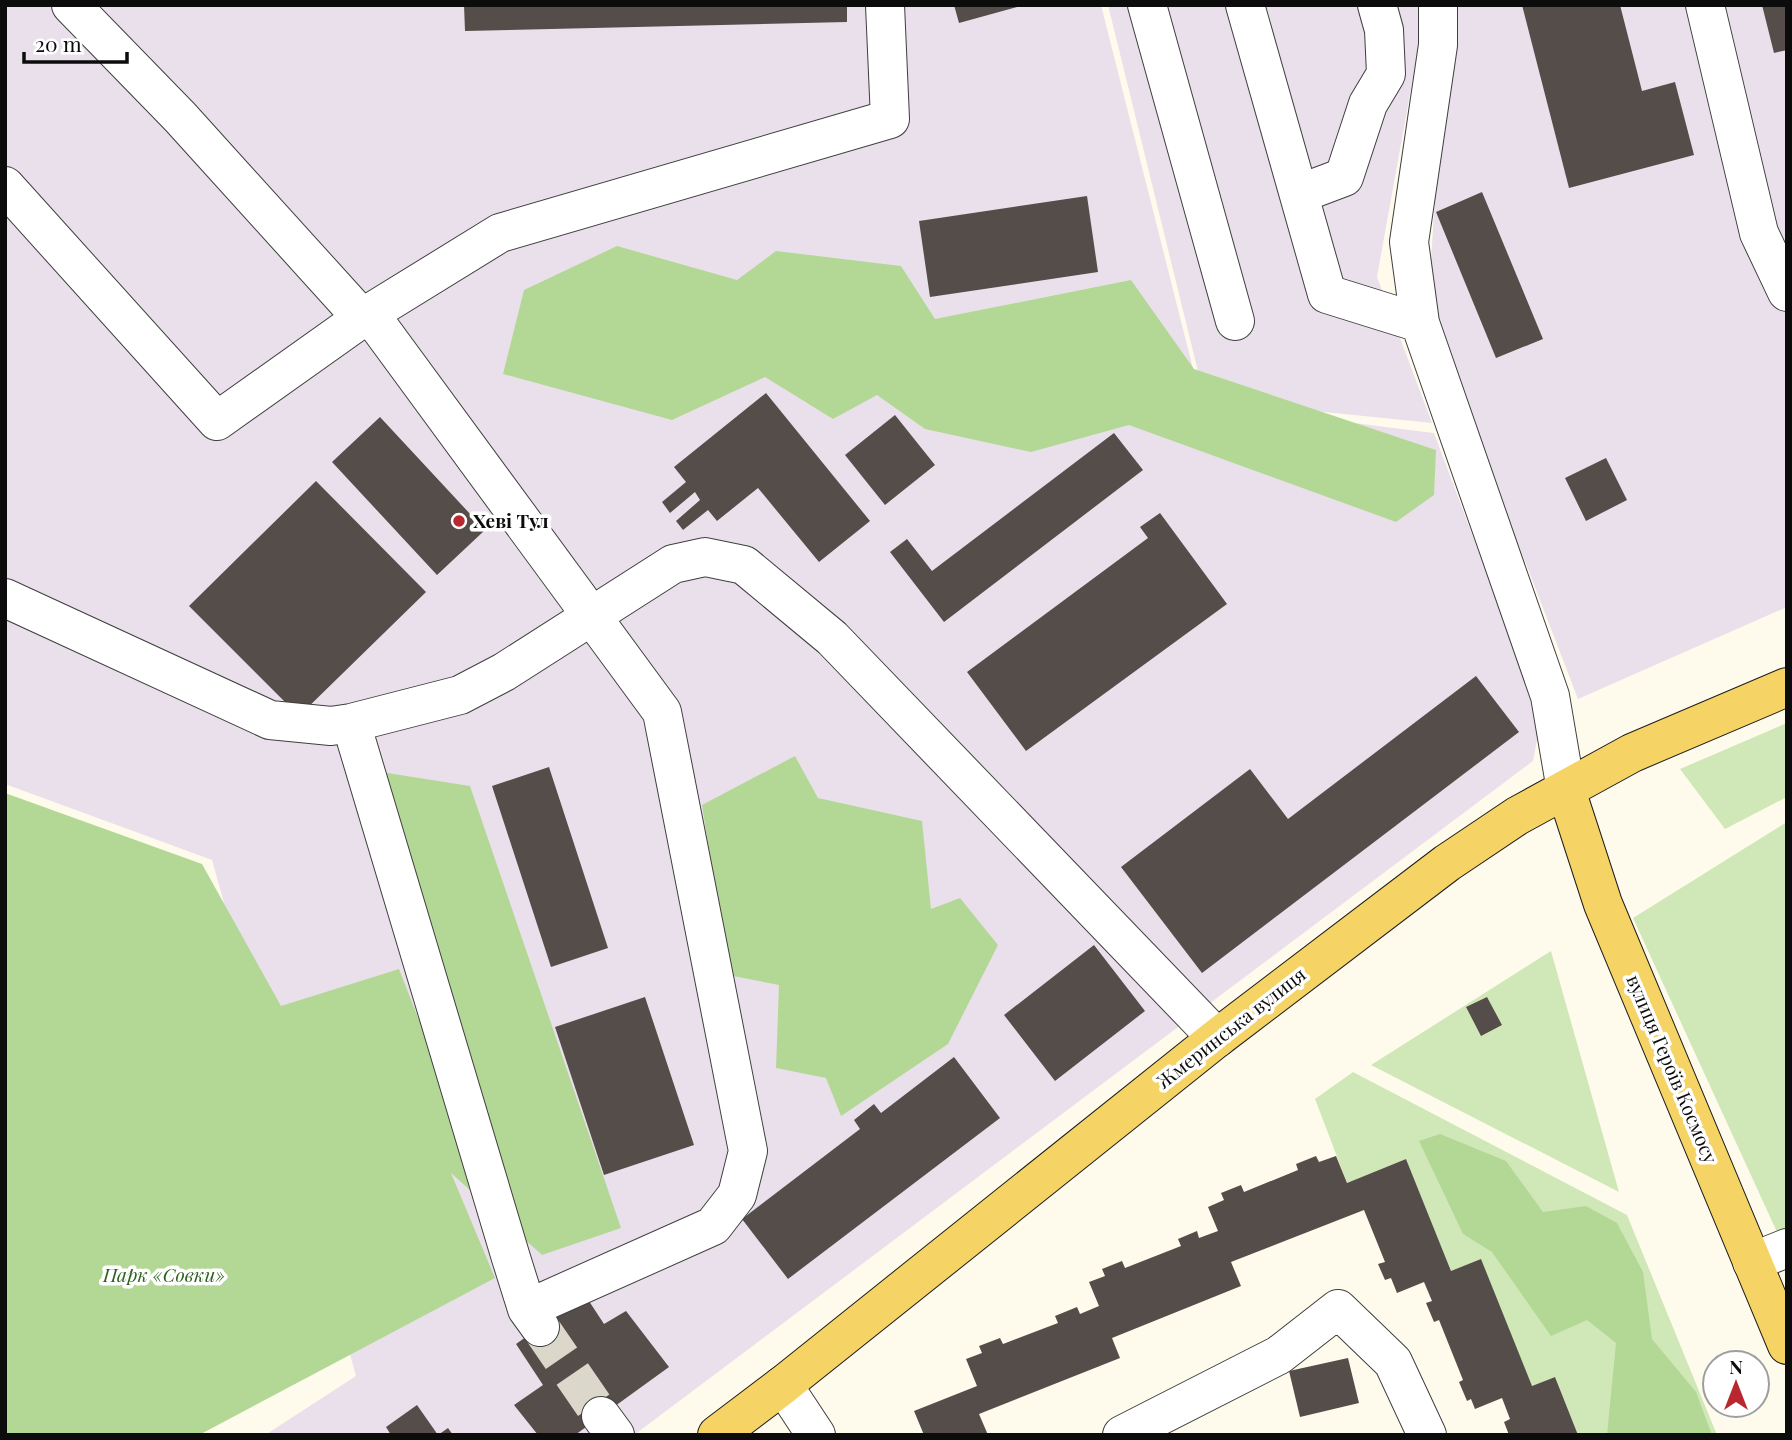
<svg xmlns="http://www.w3.org/2000/svg" width="1792" height="1440" viewBox="0 0 1792 1440" font-family="'Playfair Display',serif">
	<style>
		.industrial { fill: #eae0eb }
		.green { fill: #d0e8b7 }
		.forest { fill: #b3d896 }
		.building { fill: #544d49 }
		.lines { fill: none; stroke-linecap: round; stroke-linejoin: round }
		.minor-tunnel { stroke: #dbd7ca; stroke-width: 38; stroke-dasharray: 38 19; stroke-linecap: butt }
		.minor-casing { stroke: #3f3f3f; stroke-width: 40 }
		.major-casing { stroke: #1d1d1d; stroke-width: 40 }
		.minor { stroke: #fff; stroke-width: 38 }
		.major { stroke: #f5d365; stroke-width: 38 }
		.poi-dot { fill: #b8282e; stroke: #fff; stroke-width: 2.5 }
		.labels { text-anchor: middle; stroke-width: 7; stroke-linejoin: round; paint-order: stroke }
		.poi-label { font-size: 19px; font-weight: bold; fill: #0c0c0c; stroke: #fff; text-anchor: start }
		.street-label { font-size: 19px; fill: #0c0c0c; stroke: #fff }
		.park-label { font-size: 19px; font-style: italic; fill: #2c621e; stroke: #fff }
	</style>
	<rect width="100%" height="100%" fill="#fffbec"/>
	<path class="industrial" d="M5,5H1101L1202,404L1434,433L1541,718L1533,761L634,1435H265L356,1376L212,860L5,784Z
		M1108,5H1426L1377,277L1432,423L1205,400Z
		M1447,5H1787V607L1578,699L1428,309Z"/>
	<path class="green" d="M1787,723V797L1725,829L1680,769Z
		M1787,822V1228L1777,1232L1633,918Z
		M1551,951L1619,1192L1371,1065Z
		M1353,1072L1627,1215L1717,1435H1578L1555,1377L1532,1386L1451,1271L1406,1159L1347,1183L1315,1099Z"/>
	<path class="forest" d="M617,246L737,280L776,251L901,266L935,319L1131,280L1194,369L1436,450L1434,495L1396,522L1129,425L1031,452L925,429L877,395L833,419L765,377L672,420L503,374L524,290Z
		M795,756L818,798L922,821L931,909L960,898L998,945L948,1044L841,1116L826,1078L776,1068L779,985L728,975L702,805Z
		M381,772L470,786L621,1228L542,1255L451,1173L495,1278L199,1435H5V793L202,864L281,1006L399,969L429,1046Z
		M1440,1134L1506,1161L1543,1212L1586,1206L1617,1223L1643,1272L1652,1339L1696,1392L1712,1435H1607L1616,1343L1587,1320L1551,1336L1492,1252L1463,1234L1419,1141Z"/>
	<path class="building" d="M464,5H847V22L465,31Z
		M954,5H1021V6L959,23Z
		M1522,5H1620L1642,91L1675,82L1694,155L1569,188Z
		M1762,5H1787V50L1774,53Z
		M1482,192L1543,339L1496,358L1436,212Z
		M1087,196L1098,272L930,297L919,221Z
		M766,393L870,521L819,562L758,488L717,521L708,510L683,530L676,521L700,500L695,492L670,513L662,502L686,482L674,467Z
		M895,415L935,465L885,505L845,455Z
		M380,417L485,530L437,575L332,462Z
		M1114,433L1143,470L944,622L890,552L907,539L932,571Z
		M1606,458L1627,500L1586,521L1565,478Z
		M316,481L426,592L299,716L189,606Z
		M1160,513L1227,604L1026,751L967,672L1148,538L1140,527Z
		M1476,676L1519,732L1202,973L1121,867L1250,769L1288,819Z
		M549,767L608,948L551,967L492,786Z
		M1094,945L1145,1011L1055,1081L1004,1015Z
		M645,997L694,1145L604,1175L555,1027Z
		M1487,997L1502,1025L1481,1036L1466,1007Z
		M954,1057L1000,1118L788,1279L742,1219L860,1129L854,1120L874,1104L881,1113Z
		M1316,1156L1319,1162L1336,1156L1347,1183L1406,1159L1451,1271L1481,1259L1532,1386L1555,1377L1578,1435H1509L1504,1422L1510,1419L1502,1398L1475,1409L1471,1399L1467,1401L1459,1382L1463,1380L1439,1320L1434,1322L1426,1303L1432,1301L1424,1282L1397,1293L1391,1278L1385,1280L1378,1264L1385,1262L1364,1210L1231,1262L1241,1286L1112,1338L1120,1358L979,1414L988,1435H924L914,1411L977,1386L966,1359L982,1353L979,1346L1000,1338L1003,1344L1058,1323L1055,1316L1077,1307L1080,1314L1099,1306L1089,1282L1105,1276L1102,1269L1122,1261L1125,1268L1181,1246L1178,1239L1197,1231L1199,1238L1218,1231L1208,1207L1224,1200L1221,1193L1241,1185L1244,1192L1298,1170L1296,1164Z
		M585,1295L604,1324L626,1311L669,1367L575,1435H538L514,1405L543,1385L516,1344Z
		M1348,1358L1359,1403L1300,1417L1289,1371Z
		M417,1405L438,1435L448,1428L453,1435H391L386,1427Z"/>
	<g class="lines">
		<path class="minor-tunnel" d="M540,1327L601,1416"/>
		<defs>
			<path id="minor" d="M71,5L180,117L362,318
				M1147,5L1235,321
				M1245,5L1327,294L1420,323
				M1438,5V45L1409,242L1420,323L1550,696L1566,790
				M1705,5L1759,233L1787,292
				M5,186L217,421L362,318L500,233L890,119L885,5
				M1299,194L1344,177L1368,104L1386,74L1384,30L1377,5
				M369,313L662,712L748,1151L737,1195L713,1226L527,1309
				M5,598L270,720L331,726L351,723L460,695L504,672L673,564L705,557L744,565L832,638L1217,1038
				M351,723L511,1258L527,1309L540,1327
				M1752,1262L1787,1248
				M783,1385L816,1435
				M601,1416L615,1435
				M1122,1435L1279,1355L1338,1309L1393,1362L1427,1435"/>
			<path id="major" d="M1566,790L1603,904L1787,1345
				M717,1435L783,1385L1217,1038L1447,863L1517,816L1632,753L1787,687"/>
		</defs>
		<use href="#minor" class="minor-casing"/>
		<use href="#major" class="major-casing"/>
		<use href="#minor" class="minor"/>
		<use href="#major" class="major"/>
	</g>
	<circle class="poi-dot" cx="459" cy="521" r="7"/>
	<g class="labels">
		<g class="poi-label">
			<text x="473" y="528">Хеві Тул</text>
		</g>
		<g class="street-label">
			<text transform="translate(1231 1028) rotate(-38)" y="7">Жмеринська вулиця</text>
			<text transform="translate(1672 1069) rotate(67)" y="7">вулиця Героїв Космосу</text>
		</g>
		<g class="park-label">
			<text x="164" y="1282">Парк «Совки»</text>
		</g>
	</g>
	<rect width="1792" height="1440" fill="none" stroke="#0c0c0c" stroke-width="14"/>
	<g transform="translate(1736 1384)"><circle r="33" fill="#ffffff" stroke="#9e9e9e" stroke-width="2"/>
	<path d="M0-5L12 26L0 18L-12 26Z" fill="#b8282e"/>
	<text y="-10" font-size="19" font-weight="bold" text-anchor="middle" fill="#0c0c0c">N</text>
	</g>
	<path d="M24 52v10h103v-10" fill="none" stroke="#0c0c0c" stroke-width="3.5"/>
	<text x="35" y="52" font-size="21" fill="#0c0c0c" stroke="#ffffff" stroke-width="5" paint-order="stroke">20 m</text>
</svg>
